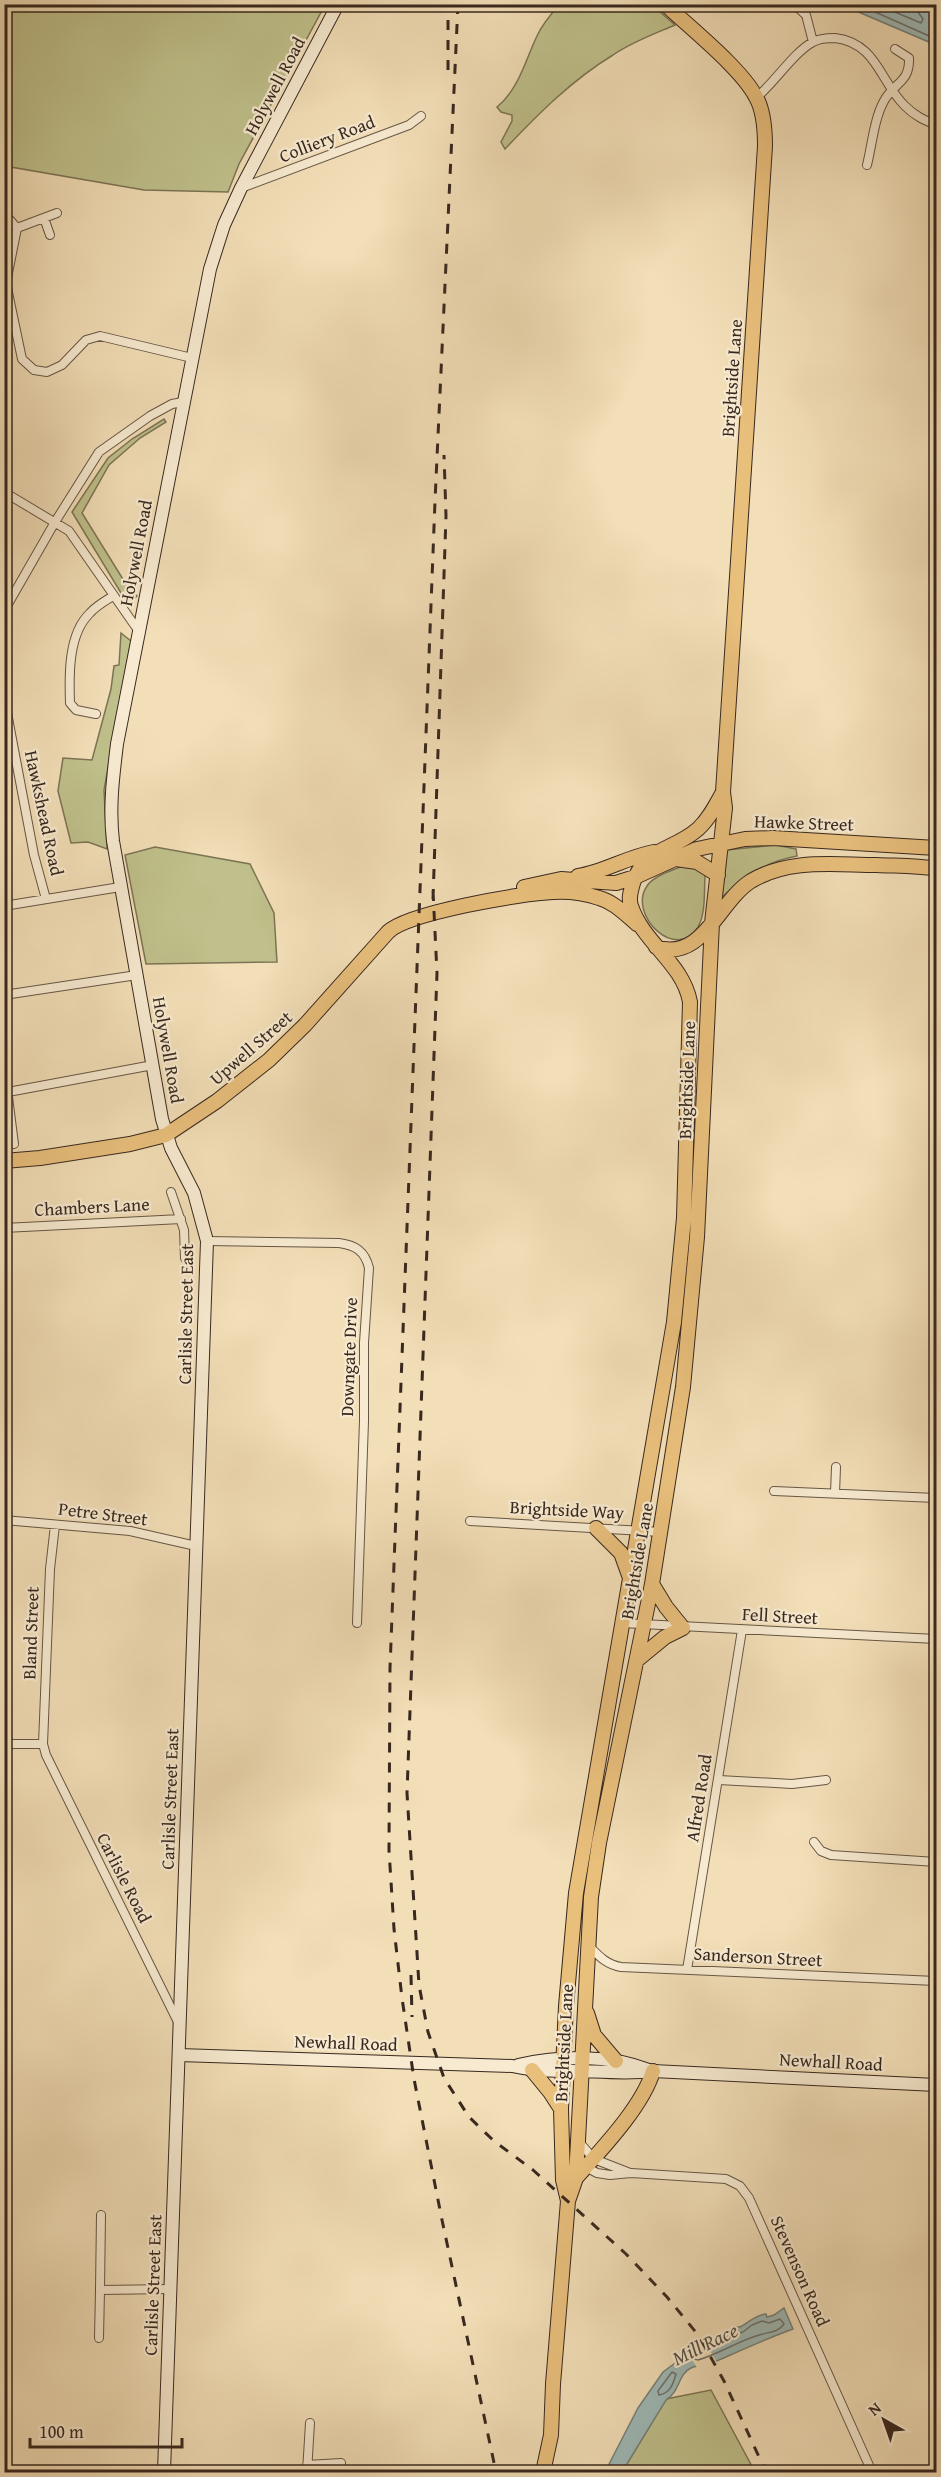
<svg xmlns="http://www.w3.org/2000/svg" width="941" height="2477" viewBox="0 0 941 2477" font-family="'Gentium Book Plus',serif">
	<style>
		.green { fill: #bfc08b; stroke: #7c7455; stroke-width: 1.5 }
		.water { fill: #9ebab8; stroke: #75807b; stroke-width: 1.5 }
		.pier { fill: #f2deb7 }
		.lines { fill: none; stroke-linecap: round; stroke-linejoin: round }
		.shore { stroke: #6b716c; stroke-width: 1.5 }
		.street-casing { stroke: #665645; stroke-width: 10 }
		.secondary-casing { stroke: #38281f; stroke-width: 14 }
		.primary-casing { stroke: #38281f; stroke-width: 16 }
		.street { stroke: #f7ead0; stroke-width: 8 }
		.secondary { stroke: #f7ead0; stroke-width: 12 }
		.primary { stroke: #e9bf7c; stroke-width: 14 }
		.rail { stroke: #38281f; stroke-width: 3; stroke-dasharray: 10 10; stroke-linecap: butt }
		.labels { text-anchor: middle; stroke-width: 4.5; stroke-linejoin: round; paint-order: stroke }
		.street-label { font-size: 18px; fill: #38281f; stroke: #f7ead0 }
		.water-label { font-size: 20px; font-style: italic; fill: #524c45; stroke: #f7ead0 }
	</style>
	<rect width="100%" height="100%" fill="#f2deb7"/>
	<filter id="stains"><feTurbulence type="fractalNoise" baseFrequency=".00333" numOctaves="4"/><feColorMatrix values="0 0 0 0 .2 0 0 0 0 .09 0 0 0 0 .02 0 0 0 .5 -.17"/></filter>
	<radialGradient id="worn" r=".72"><stop offset=".6" stop-color="#630" stop-opacity="0"/><stop offset="1" stop-color="#630" stop-opacity=".3"/></radialGradient>
	<path class="green" d="M4,5H325L239,164L228,192L144,190L5,166Z
		M559,5H652L675,25C654,34 632,42 613,55C572,80 538,114 505,149L501,142L512,121V115L501,112L497,107C519,89 525,61 537,36C542,25 551,14 559,5Z
		M164,419L166,422L140,438L109,465L82,513L129,589L137,596L130,602L124,598L72,512L108,458L132,439Z
		M121,633L131,641L104,790L107,849L88,842L71,843L58,791L63,758L92,760L111,689L114,666L119,665Z
		M775,845L796,849L797,856C765,862 744,876 721,898L726,850Z
		M155,847L250,864L274,913L277,962L146,964L125,855Z
		M688,864L703,870L705,876C704,891 706,913 698,927C677,963 627,915 647,886C654,875 676,869 688,864Z
		M711,2390L755,2472H622L666,2399Z"/>
	<path class="water" d="M842,5H924L936,10V45Z
		M784,2308L793,2329C768,2338 744,2349 719,2360C710,2364 700,2364 691,2368C678,2374 680,2392 666,2400L622,2472H605L638,2408L663,2372L704,2342L713,2340L736,2327H740C749,2322 756,2315 766,2314L767,2317L774,2315Z"/>
	<path class="pier" d="M703,2339L718,2364L698,2369L686,2351Z"/>
	<g class="lines">
		<path class="shore" d="M857,4L936,39
			M876,4L921,23L923,19L918,12L916,4
			M780,2319L784,2324C778,2333 768,2332 759,2335C738,2341 719,2354 698,2360L695,2359V2355L728,2337L743,2332L752,2325L762,2321L769,2323Z
			M672,2372L676,2374C673,2385 670,2393 659,2395L658,2391Z"/>
		<defs>
			<path id="street" d="M794,4L806,15L813,42
				M757,97C775,82 794,52 813,42C818,39 829,38 835,38C877,43 880,82 905,106C915,116 924,120 936,125
				M867,165C872,145 874,119 884,101C894,82 910,83 909,58L895,49
				M241,188L409,125L421,116
				M4,213L17,228L6,283L22,359L34,370L47,372L62,365L86,340L100,336L192,358
				M44,218L50,235
				M17,228L57,213
				M4,492L69,531L140,633
				M4,611L55,522L99,452L150,416L172,404L183,402
				M4,697L34,855L46,899
				M96,714L76,710L70,703C69,675 68,634 90,613C96,606 105,601 113,596
				M4,906L120,887
				M4,995L137,975
				M4,1066L14,1144
				M8,1092L153,1065
				M171,1192L184,1230L185,1258
				M4,1228L181,1219
				M207,1241L339,1243C355,1245 365,1251 369,1268L364,1343V1421L357,1623
				M774,1491L936,1498
				M835,1493L836,1467
				M4,1520L130,1531L196,1546
				M470,1521L661,1532
				M55,1525L50,1569L43,1744L46,1755L179,2024
				M622,1623L936,1639
				M4,1744H43
				M719,1780L792,1784L826,1780
				M814,1842L821,1851L831,1855L936,1862
				M587,1944C598,1955 605,1964 621,1967L936,1981
				M687,1970L742,1630
				M579,2142L594,2159L630,2173
				M584,2166L597,2173L610,2175L631,2173L726,2179L740,2186L749,2198L872,2472
				M101,2215L100,2290L171,2289
				M99,2338L100,2290
				M307,2465L341,2463
				M307,2472L310,2423"/>
			<path id="secondary" d="M179,2055L512,2066C538,2072 557,2070 582,2071C606,2072 629,2074 653,2071L936,2085
				M518,2065C559,2056 609,2054 649,2070
				M164,2472L207,1241L194,1193L171,1148L162,1119L113,841C109,808 113,777 117,744L210,269L224,225L241,188L338,4"/>
			<path id="primary" d="M676,859L697,862L718,875
				M578,876C604,872 627,857 654,852
				M524,887L561,879L616,883L635,877L697,849L745,839L773,838L936,848
				M656,947C702,963 719,901 751,881C790,858 834,865 877,865C897,866 916,865 936,869
				M4,1161L40,1158L130,1144L166,1135L217,1101L269,1060L305,1025L388,932C407,913 522,893 553,892C568,891 584,893 599,898C614,902 625,914 637,924
				M596,1528L621,1553L630,1578
				M637,1660L665,1637L683,1628L666,1607L652,1584
				M587,2013L594,2035L616,2061
				M532,2070L550,2092L561,2109
				M576,2178C601,2150 643,2106 653,2071
				M568,2201L563,2180L561,2109L566,2006L576,1893L674,1322L684,1218L690,1002C683,963 643,943 631,906C628,898 631,891 633,883C645,847 673,851 698,829C709,819 716,805 723,792
				M543,2472L551,2435L553,2384L568,2201L576,2178L591,1897L599,1843L652,1584L683,1387L697,1237L712,923L725,808L723,792L765,146C765,130 764,111 756,97C741,68 690,28 665,4"/>
		</defs>
		<use href="#street" class="street-casing"/>
		<use href="#secondary" class="secondary-casing"/>
		<use href="#primary" class="primary-casing"/>
		<use href="#street" class="street"/>
		<use href="#secondary" class="secondary"/>
		<use href="#primary" class="primary"/>
		<path class="rail" d="M458,4L435,501L390,1668L389,1850L394,1929L402,1998L414,2079L442,2220L496,2472
			M448,70V4
			M433,891L437,973L407,1793L419,1985L428,2032L444,2078L469,2117L494,2141L533,2170L626,2254L667,2297L699,2336L724,2381L766,2472
			M433,899L446,516L444,455
			M411,1975L412,2017"/>
	</g>
	<g class="labels">
		<g class="street-label">
			<text transform="translate(275 86) rotate(-62)" y="6">Holywell Road</text>
			<text transform="translate(327 139) rotate(-21)" y="6">Colliery Road</text>
			<text transform="translate(732 378) rotate(-86)" y="6">Brightside Lane</text>
			<text transform="translate(136 553) rotate(-79)" y="6">Holywell Road</text>
			<text transform="translate(44 813) rotate(78)" y="6">Hawkshead Road</text>
			<text transform="translate(804 823) rotate(2)" y="6">Hawke Street</text>
			<text transform="translate(251 1048) rotate(-41)" y="6">Upwell Street</text>
			<text transform="translate(168 1050) rotate(80)" y="6">Holywell Road</text>
			<text transform="translate(687 1080) rotate(-88)" y="6">Brightside Lane</text>
			<text transform="translate(92 1207) rotate(-3)" y="6">Chambers Lane</text>
			<text transform="translate(186 1314) rotate(-89)" y="6">Carlisle Street East</text>
			<text transform="translate(349 1357) rotate(-88)" y="6">Downgate Drive</text>
			<text transform="translate(567 1510) rotate(3)" y="6">Brightside Way</text>
			<text transform="translate(103 1514) rotate(7)" y="6">Petre Street</text>
			<text transform="translate(637 1561) rotate(-80)" y="6">Brightside Lane</text>
			<text transform="translate(780 1616) rotate(3)" y="6">Fell Street</text>
			<text transform="translate(31 1633) rotate(-88)" y="6">Bland Street</text>
			<text transform="translate(699 1798) rotate(-81)" y="6">Alfred Road</text>
			<text transform="translate(170 1799) rotate(-88)" y="6">Carlisle Street East</text>
			<text transform="translate(124 1878) rotate(63)" y="6">Carlisle Road</text>
			<text transform="translate(758 1957) rotate(3)" y="6">Sanderson Street</text>
			<text transform="translate(346 2043) rotate(2)" y="6">Newhall Road</text>
			<text transform="translate(564 2043) rotate(-87)" y="6">Brightside Lane</text>
			<text transform="translate(831 2062) rotate(3)" y="6">Newhall Road</text>
			<text transform="translate(800 2271) rotate(66)" y="6">Stevenson Road</text>
			<text transform="translate(153 2285) rotate(-88)" y="6">Carlisle Street East</text>
		</g>
		<g class="water-label">
			<text transform="translate(705 2344) rotate(-26)" y="7">Mill Race</text>
		</g>
	</g>
	<rect width="941" height="2477" fill="none" stroke="#f2deb7" stroke-width="24"/>
	<rect x="6" y="6" width="929" height="2465" fill="none" stroke="#38281f" stroke-width="3"/>
	<rect x="12" y="12" width="917" height="2453" fill="none" stroke="#38281f" stroke-width="1.5"/>
	<g transform="translate(884 2420) rotate(320)" stroke="#f7ead0" stroke-width="4.5" paint-order="stroke">
	<path d="M0-4.5L10 22L0 15L-10 22Z" fill="#38281f"/>
	<text y="-9" font-size="16" font-weight="bold" text-anchor="middle" fill="#38281f">N</text>
	</g>
	<path d="M30 2438v9h152v-9" fill="none" stroke="#38281f" stroke-width="3"/>
	<text x="39" y="2438" font-size="18" fill="#38281f" stroke="#f7ead0" stroke-width="4.5" paint-order="stroke">100 m</text>
	<rect width="100%" height="100%" filter="url(#stains)"/>
	<rect width="100%" height="100%" fill="url(#worn)"/>
</svg>
